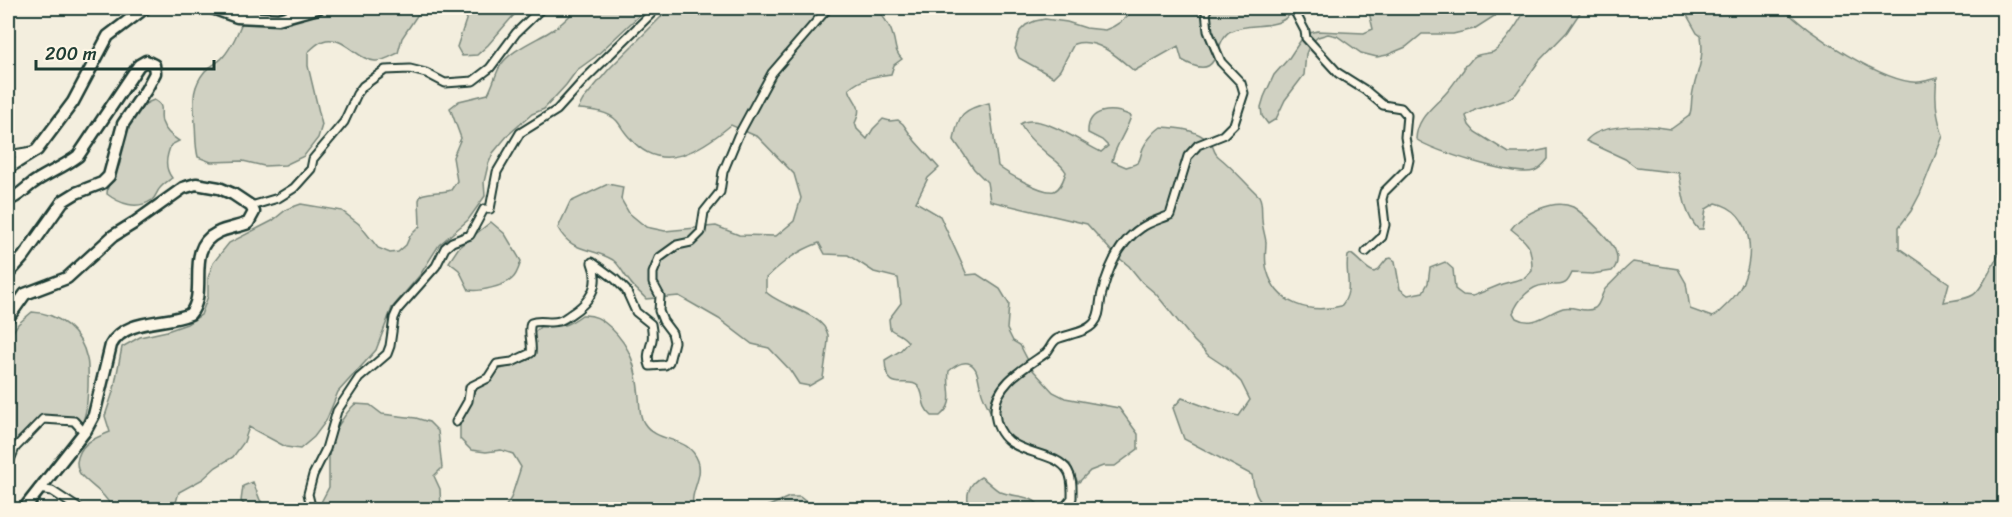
<svg xmlns="http://www.w3.org/2000/svg" width="2012" height="517" viewBox="0 0 2012 517" font-family="Sriracha,sans-serif">
	<style>
		.green { fill: #d0d1c2; stroke: #78877b; stroke-width: 1.5 }
		.lines { fill: none; stroke-linecap: round; stroke-linejoin: round }
		.stream { stroke: #6c7d72; stroke-width: 1.5 }
		.minor-casing { stroke: #1f3d34; stroke-width: 11 }
		.primary-casing { stroke: #1f3d34; stroke-width: 15 }
		.minor { stroke: #fcf5e5; stroke-width: 7 }
		.primary { stroke: #fcf5e5; stroke-width: 10 }
	</style>
	<rect width="100%" height="100%" fill="#f3eede"/>
	<filter id="ink" filterUnits="userSpaceOnUse"><feTurbulence type="fractalNoise" baseFrequency=".0167" numOctaves="2"/><feDisplacementMap in="SourceGraphic" scale="12" xChannelSelector="R" yChannelSelector="G"/><feConvolveMatrix kernelMatrix="1 2 1 2 8 2 1 2 1" color-interpolation-filters="sRGB"/></filter>
	<g filter="url(#ink)">
		<path class="green" d="M248,8H422L402,38L398,53C392,56 382,62 375,61C357,60 343,34 323,41C318,42 312,49 308,52V66L322,125L318,138L304,156L285,165L264,166L243,161L211,162L198,157C195,145 196,136 195,124C194,104 190,89 205,71C210,66 218,63 223,57C235,43 241,24 248,8Z
			M465,8H520L488,45L477,55L462,56L457,47L467,17Z
			M577,8H647L595,57L577,70L566,85L544,109L532,114L508,135L493,153L488,165L484,182L485,196L468,220L439,245L420,275L392,308L376,350L338,392L326,421L314,437L300,449L286,447L249,427L244,442L233,457L216,467L203,479L179,492L174,509H113C103,491 94,489 81,475C78,471 77,467 77,462C80,442 94,439 110,432L105,416L114,389L122,347L140,337L167,331L187,324L201,315L208,296V278L213,263L229,243L272,221L287,209L301,204L342,211L359,224L378,248L390,253L398,252L406,245L410,236L420,226L419,200L421,195C432,191 441,193 451,190L457,181L453,157L461,138L450,108L459,101L488,94C493,85 495,76 499,68C507,52 534,41 549,32C560,26 569,17 577,8Z
			M670,8H881L875,12L880,13C885,19 891,28 893,36C896,45 894,51 902,59L894,65L891,74C874,76 862,78 849,89C854,105 864,104 855,123L857,129L867,139L873,129L883,119L890,121L898,120L903,124L915,141L939,168L928,178L916,202L940,216L967,275L977,274L1000,289L1009,304L1007,329L1013,341L1020,345L1033,370L1053,392L1065,398L1119,408L1138,434V449L1115,466H1103L1090,471L1078,483L1070,464C1042,450 1003,443 990,411C987,404 982,396 981,389C978,381 979,373 974,367C967,358 956,365 949,371C946,390 957,402 940,416H932C919,405 926,395 918,386C908,376 886,396 885,360L900,351L908,342C903,335 897,334 890,329L889,319L901,303L898,278L874,272L848,255L825,254L819,243C797,251 783,262 766,278V292C781,307 823,313 828,335C829,341 824,369 823,378L809,386L799,384L790,370L769,348L752,344L719,319L679,296L646,299C641,293 634,288 630,282C624,275 620,265 613,260C592,247 571,253 558,228L570,202L608,184L623,187L621,199L629,213L646,227L665,231L716,226L739,235L776,236L794,221L801,198L794,174L758,137L731,125C702,149 662,176 631,139C625,134 622,127 617,121C608,111 591,110 578,109L583,100L609,69Z
			M1134,8H1295C1279,34 1253,20 1231,31C1212,39 1224,85 1182,60L1178,46L1134,71C1118,57 1097,37 1074,44L1060,70L1053,77L1019,58L1015,49L1020,31L1026,25L1035,21L1045,19L1067,22L1086,28L1105,30C1117,26 1127,18 1134,8Z
			M1368,8H1507L1474,29L1453,34H1422L1406,47L1387,55L1377,57L1361,53L1337,36L1328,34L1318,37L1310,44L1306,54L1304,75L1285,100L1276,119L1268,124L1262,116L1261,107L1264,97L1274,75L1289,58L1305,34L1318,31L1364,33L1373,29Z
			M1526,8H1583L1567,32L1539,61L1516,94L1508,99L1475,110L1466,116L1469,125L1475,132L1509,153H1529L1548,149V159C1544,164 1540,169 1534,171C1517,177 1431,151 1416,139C1417,117 1433,108 1447,92C1453,85 1458,77 1464,69V66C1471,64 1469,60 1474,57C1479,53 1487,54 1493,52C1504,46 1521,19 1526,8Z
			M1683,8H1784C1804,32 1888,85 1919,82C1925,82 1931,79 1937,78C1934,99 1936,116 1943,136L1920,194L1911,211L1899,227V248L1949,283L1944,302C1952,300 1965,300 1973,295C1984,288 1995,258 2004,246V509H1269C1256,501 1254,490 1252,475L1184,439L1173,408L1182,398L1220,412L1239,416L1250,400L1241,382L1226,367L1208,355L1194,341L1156,294L1142,282L1129,266L1114,254L1087,224L990,201L987,182L974,169L954,140C958,114 963,109 989,103L998,166C1006,173 1043,194 1054,191C1061,189 1064,178 1066,172C1061,163 1051,158 1044,151C1034,143 1026,135 1020,124C1039,111 1083,144 1101,152L1108,146L1102,140L1088,133C1087,108 1113,107 1131,116C1127,131 1116,144 1112,161L1126,167C1139,163 1139,164 1142,151C1144,143 1155,131 1161,127C1179,128 1196,129 1210,142C1214,146 1213,153 1219,157C1234,169 1245,183 1259,196C1263,203 1261,211 1262,219C1262,227 1265,234 1266,242C1266,251 1264,260 1267,270C1276,305 1310,314 1341,306C1355,290 1344,274 1348,256L1351,254C1359,259 1365,269 1374,272L1378,270L1387,259L1391,258L1395,261L1400,289L1408,295L1423,292L1428,283L1430,268L1445,262L1453,269L1455,289L1463,295L1473,296L1502,284L1525,278L1532,271C1532,247 1530,244 1511,229C1522,214 1554,198 1573,207C1582,212 1611,240 1615,250C1618,257 1618,265 1612,271L1592,274L1572,273C1570,277 1568,283 1563,284C1558,286 1550,284 1544,285C1530,286 1518,300 1513,313L1516,318C1534,328 1547,313 1563,308C1575,305 1583,314 1595,308C1601,304 1601,293 1606,288C1615,280 1623,270 1633,262L1678,269L1686,283L1690,309L1712,317L1716,315C1724,307 1734,299 1739,290C1756,260 1755,212 1716,203L1706,209L1703,229H1698C1684,213 1683,194 1679,173L1637,168L1625,159L1586,141C1600,122 1649,125 1671,129L1689,116C1692,110 1691,104 1692,97C1695,74 1705,63 1701,36L1697,33Z
			M154,100C166,106 159,112 162,122C165,131 171,136 179,141L171,145C166,157 164,168 172,178C168,181 163,184 160,188C157,191 156,197 152,200C137,210 120,204 107,194C107,181 116,175 120,163C122,154 121,144 123,134C127,120 140,104 154,100Z
			M491,222L505,234L521,261C519,267 517,275 512,279C504,286 479,292 469,290L459,270L449,262L459,247Z
			M32,312C59,313 81,331 87,359C89,367 88,378 88,387C87,403 87,417 78,431L63,418C58,418 52,418 48,419C35,422 12,440 8,452V339L18,324Z
			M582,315C594,314 601,319 610,327C632,348 636,367 639,397C640,405 639,416 644,423C658,445 688,434 698,461C704,478 688,493 694,509H504L511,498L521,467L513,454L501,450L486,452L471,450L460,439V425L465,408L474,392L498,370L528,360L531,356L533,334L540,327C561,325 563,329 582,315Z
			M355,404L370,405L382,414L416,418L429,422L438,431L442,468L434,476L440,489L441,509L317,510L329,487V437C340,426 343,415 355,404Z
			M981,477C988,481 994,489 1001,492C1016,498 1034,494 1041,509H970C965,496 968,484 981,477Z
			M253,482L260,500L266,507H290L292,509H248L241,501L243,486Z
			M789,497H800L815,509H762Z"/>
		<g class="lines">
			<path class="stream" d="M1979,510L2004,507"/>
			<defs>
				<path id="minor" d="M1293,8L1305,31L1306,38L1338,73L1365,90L1383,105L1401,108L1407,115L1405,137L1409,160L1407,169L1384,192L1382,199L1385,225L1382,237L1366,252
					M8,155L32,151
					M251,206L278,198L294,188L311,169L313,159L344,122L357,94L363,86L385,70L410,69L426,73L445,83L473,81L490,68L516,33L542,8
					M592,262L615,279L626,290L636,312L651,324C652,329 653,335 652,340C650,350 646,356 650,366L665,365L669,362L674,342L672,333L663,321L659,311L660,296L653,283V273L659,258L677,245L691,242L701,232L704,212L720,192L723,172L738,136L772,73L828,8
					M456,422L468,401L470,387L488,378L497,364L512,362L531,353C533,343 527,332 531,323C540,319 549,324 559,321C563,320 568,316 571,314C590,302 601,285 592,263
					M8,465L15,448L43,419L74,421L84,432
					M38,489L52,491L81,510
					M312,510L308,494L313,475L326,449L337,411L359,378L387,354L390,346L394,318L398,309L436,266L445,248L452,242L470,235L484,209H490L497,172L520,133L557,110L585,79L657,8
					M1062,510L1072,498C1072,489 1073,479 1068,471C1053,446 998,460 995,412C994,384 1026,367 1046,353C1050,349 1052,342 1057,339C1068,334 1086,333 1094,323C1101,315 1099,303 1102,293C1108,269 1119,242 1141,228C1149,222 1161,219 1170,215L1188,156L1198,145L1223,135L1234,124L1244,93L1241,83L1221,62L1208,31L1206,11L1202,8"/>
				<path id="primary" d="M212,8L237,17L278,19L318,8
					M8,168L37,150L73,102L108,36L145,8
					M8,200C19,197 26,187 36,181C50,172 65,166 78,156L139,65L146,61L154,65L155,73L146,90L123,124L109,176L102,183L76,193L63,201L24,256L8,274
					M8,318L25,294L67,278L113,236L134,223L183,188L196,184L219,188L233,194L251,206L254,212L248,223C238,227 226,228 217,233C184,249 209,292 190,314C165,325 125,318 111,345L94,415L86,430L23,510"/>
			</defs>
			<use href="#minor" class="minor-casing"/>
			<use href="#primary" class="primary-casing"/>
			<use href="#minor" class="minor"/>
			<use href="#primary" class="primary"/>
		</g>
	</g>
	<rect width="2012" height="517" fill="none" stroke="#fcf5e5" stroke-width="30"/>
	<rect x="15" y="15" width="1982" height="487" fill="none" stroke="#1f3d34" stroke-width="2" filter="url(#ink)"/>
	<path d="M36 60v9h178v-9" fill="none" stroke="#1f3d34" stroke-width="3"/>
	<text x="45" y="60" font-size="18" fill="#1f3d34" stroke="#fcf5e5" stroke-width="4.5" paint-order="stroke">200 m</text>
</svg>
